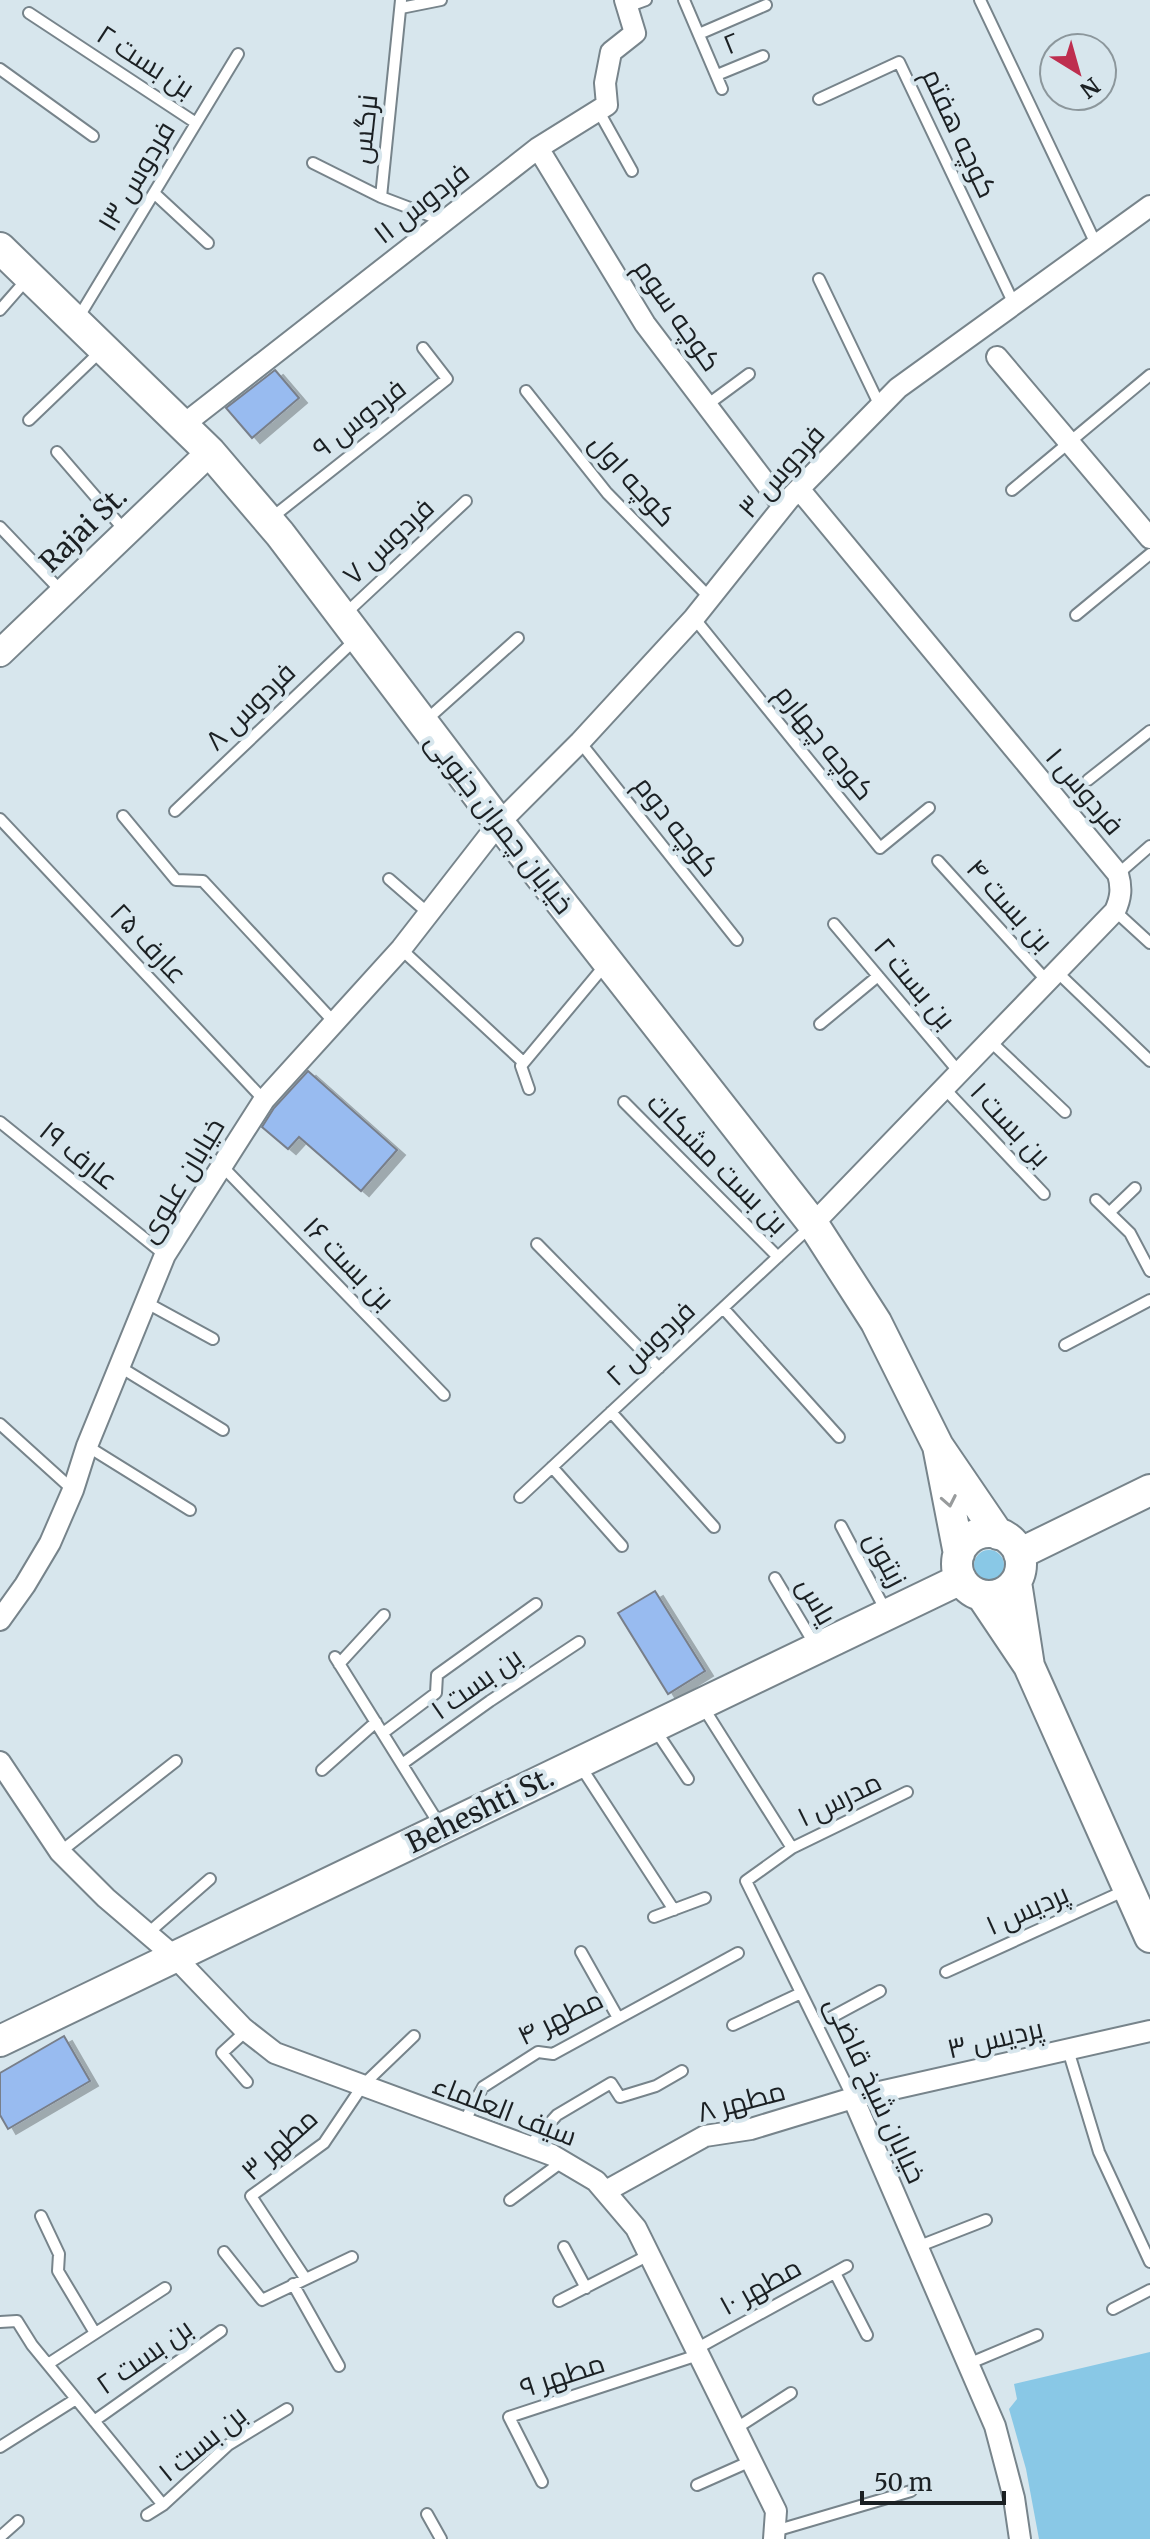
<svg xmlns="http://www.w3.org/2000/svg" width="1150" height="2539" viewBox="0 0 1150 2539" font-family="Merriweather,Cairo,serif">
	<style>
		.green { fill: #89c8e6 }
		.building { fill: #98bbf0; stroke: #787f8a; stroke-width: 2; filter: url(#shadow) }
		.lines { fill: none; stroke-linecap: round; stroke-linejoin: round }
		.service-casing { stroke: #77848b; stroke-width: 14 }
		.minor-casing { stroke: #77848b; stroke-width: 24 }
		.tertiary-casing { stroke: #77848b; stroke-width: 30 }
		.secondary-casing { stroke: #77848b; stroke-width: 34 }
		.service { stroke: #fff; stroke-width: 10 }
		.minor { stroke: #fff; stroke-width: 20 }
		.tertiary { stroke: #fff; stroke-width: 26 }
		.secondary { stroke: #fff; stroke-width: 30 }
		.oneway { stroke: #989b9c }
		.labels { text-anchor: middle; stroke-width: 8; stroke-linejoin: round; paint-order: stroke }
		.street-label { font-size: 28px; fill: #1b2023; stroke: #d7e6ed }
	</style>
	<defs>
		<filter id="shadow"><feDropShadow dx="8" dy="5" stdDeviation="0" flood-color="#0004"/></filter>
	</defs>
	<rect width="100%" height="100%" fill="#d7e6ed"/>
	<path class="green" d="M974 1565a15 15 0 1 1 30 0a15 15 0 1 1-30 0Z
		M1150,2352V2539H1039L1026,2469L1009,2409L1017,2399L1014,2384Z"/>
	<path class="building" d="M275,370L299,398L252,438L226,408Z
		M308,1071L397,1150L361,1191L299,1137L288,1149L262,1127L274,1108Z
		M655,1591L705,1671L668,1694L618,1613Z
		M64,2036L90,2081L8,2129L0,2115V2073Z"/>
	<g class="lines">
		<defs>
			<path id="service" d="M401,0L381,197L444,221
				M684,0L722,89
				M980,0L1096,244
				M627,7L646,0
				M401,8L441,0
				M29,13L196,123
				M699,34L766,5
				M0,69L93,136
				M717,75L763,56
				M819,99L899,62L1014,304
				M598,110L632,171
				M313,163L381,197
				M154,193L208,243
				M819,279L880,406
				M0,310L28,278
				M77,320L238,54
				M526,391L607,493L710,598
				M707,405L749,374
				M29,420L102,350
				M57,452L126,532
				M1012,490L1150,375
				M270,519L447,379L423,348
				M0,527L62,592
				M345,614L466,501
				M1076,615L1150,554
				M694,618L880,848L929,808
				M424,722L518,638
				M580,742L737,940
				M1088,780L1150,731
				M175,811L357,638
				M123,816L176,880L203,881L334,1022
				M0,819L264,1100
				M938,861L1047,981
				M1118,874L1150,846
				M389,879L428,913
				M1115,911L1150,943
				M834,924L959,1072
				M401,949L523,1062
				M1056,971L1150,1061
				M820,1024L878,976
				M989,1040L1065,1112
				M944,1088L1044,1194
				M529,1089L521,1066L606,964
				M624,1102L778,1257
				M0,1122L165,1255
				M222,1166L444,1395
				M1096,1200L1130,1233L1150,1271
				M1110,1212L1135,1188
				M537,1244L659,1368
				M147,1303L213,1339
				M723,1308L839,1437
				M1065,1345L1150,1300
				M120,1367L223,1430
				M611,1412L714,1527
				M0,1424L73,1490
				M87,1446L190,1510
				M552,1467L622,1546
				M520,1497L811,1226
				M841,1526L887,1613
				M775,1578L815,1645
				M335,1657L441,1827
				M339,1664L384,1615
				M703,1707L792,1848L746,1881L853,2098
				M656,1731L688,1779
				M383,1733L436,1693L437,1675L536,1604
				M402,1764L490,1701L579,1642
				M581,1767L674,1910
				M322,1770L376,1722
				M792,1848L907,1792
				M60,1852L176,1761
				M654,1917L705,1898
				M147,1934L210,1879
				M581,1952L617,2016
				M946,1972L1126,1890
				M733,2025L801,1993
				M817,2025L880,1991
				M246,2031L222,2053L247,2082
				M1068,2050L1099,2152L1150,2262
				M464,2122L483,2087L538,2052L553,2054L738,1953
				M529,2146L557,2115L611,2083L620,2097L656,2086L682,2071
				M510,2200L563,2161
				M41,2216L59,2254L58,2271L95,2333
				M564,2247L586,2288
				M917,2247L986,2220
				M224,2252L262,2300L352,2257
				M835,2273L867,2335
				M305,2278L251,2196L324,2143L363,2085L414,2036
				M293,2284L339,2366
				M559,2301L649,2255
				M1113,2309L1150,2290
				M0,2322L17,2321L32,2345L163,2505
				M696,2349L847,2266
				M48,2364L165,2288
				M968,2364L1037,2335
				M94,2421L221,2331
				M735,2429L791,2393
				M0,2447L76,2399
				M542,2482L509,2417L698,2355
				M697,2485L751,2461
				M427,2514L441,2539
				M147,2515L163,2505L228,2445L287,2409
				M775,2531L911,2491
				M0,2537L18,2521"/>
			<path id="minor" d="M538,148L645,324L783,506
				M997,357L1150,538
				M183,425L538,148L607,105L605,83L611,52L635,33L625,0
				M799,489L1118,874C1122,888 1121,898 1115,911L813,1224
				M0,1620L25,1585L50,1543L73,1490L87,1446L165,1255L264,1100L401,949L499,823L580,742L694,618L789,499L898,388L1150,206
				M0,1762L60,1852L106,1898L175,1957L243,2028L275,2053L552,2155L596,2181L636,2228L776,2511L774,2539
				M853,2098L995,2426L1014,2498L1020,2539
				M606,2191L705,2136L751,2129L853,2098L1150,2031"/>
			<path id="tertiary" d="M0,653L210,452"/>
			<path id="secondary" d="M0,248L210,452L280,534L499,823L813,1224L876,1322L938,1446
				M957 1564a32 32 0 1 1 64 0a32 32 0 1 1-64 0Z
				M959,1554L938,1446L998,1534
				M1019,1554L1150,1490
				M982,1596L1029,1666L1016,1582
				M1029,1666L1150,1937
				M0,2041L961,1579"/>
		</defs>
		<use href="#service" class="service-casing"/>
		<use href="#minor" class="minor-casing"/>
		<use href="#tertiary" class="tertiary-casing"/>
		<use href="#secondary" class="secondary-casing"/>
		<use href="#service" class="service"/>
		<use href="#minor" class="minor"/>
		<use href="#tertiary" class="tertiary"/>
		<use href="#secondary" class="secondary"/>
	</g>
	<defs><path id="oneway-chevron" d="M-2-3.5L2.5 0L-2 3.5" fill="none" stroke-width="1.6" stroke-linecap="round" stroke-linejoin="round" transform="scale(2)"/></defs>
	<use class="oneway" href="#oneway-chevron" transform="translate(949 1501) rotate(79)"/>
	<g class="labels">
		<g class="street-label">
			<text transform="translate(731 43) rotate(-22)" y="10">۲</text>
			<text transform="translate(146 61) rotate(33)" y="10">بن بست ۲</text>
			<text transform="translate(364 129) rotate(-84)" y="10">نرگس</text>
			<text transform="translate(960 133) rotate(65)" y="10">کوچه هفتم</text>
			<text transform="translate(136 176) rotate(-59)" y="10">فردوس ۱۳</text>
			<text transform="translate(421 203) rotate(-38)" y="10">فردوس ۱۱</text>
			<text transform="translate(678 315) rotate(55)" y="10">کوچه سوم</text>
			<text transform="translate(359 418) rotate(-38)" y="10">فردوس ۹</text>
			<text transform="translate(781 471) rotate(-48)" y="10">فردوس ۳</text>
			<text transform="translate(633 480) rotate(48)" y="10">کوچه اول</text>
			<text transform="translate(83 529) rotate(-44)" y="10">Rajai St.</text>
			<text transform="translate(388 541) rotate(-43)" y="10">فردوس ۷</text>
			<text transform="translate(250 706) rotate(-44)" y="10">فردوس ۸</text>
			<text transform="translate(825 742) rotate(51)" y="10">کوچه چهارم</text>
			<text transform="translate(1085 791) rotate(50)" y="10">فردوس ۱</text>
			<text transform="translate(500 823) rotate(52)" y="10">خیابان چمران جنوبی</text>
			<text transform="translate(677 826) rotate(52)" y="10">کوچه دوم</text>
			<text transform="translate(1010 905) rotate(48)" y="10">بن بست ۴</text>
			<text transform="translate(149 943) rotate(47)" y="10">عارف ۲۵</text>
			<text transform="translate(915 983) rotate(50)" y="10">بن بست ۲</text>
			<text transform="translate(1011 1124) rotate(47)" y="10">بن بست ۱</text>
			<text transform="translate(79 1155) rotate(39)" y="10">عارف ۱۹</text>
			<text transform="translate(718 1163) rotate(45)" y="10">بن بست مشکات</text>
			<text transform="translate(181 1180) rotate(-59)" y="10">خیابان علوی</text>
			<text transform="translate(349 1263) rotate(46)" y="10">بن بست ۱۶</text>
			<text transform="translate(650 1343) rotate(-43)" y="10">فردوس ۲</text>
			<text transform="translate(886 1559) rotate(62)" y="10">زیتون</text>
			<text transform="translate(817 1601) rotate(60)" y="10">یاس</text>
			<text transform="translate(476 1683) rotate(-35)" y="10">بن بست ۱</text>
			<text transform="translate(839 1799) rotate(-26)" y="10">مدرس ۱</text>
			<text transform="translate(480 1810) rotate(-26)" y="10">Beheshti St.</text>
			<text transform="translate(1027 1909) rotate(-24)" y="10">پردیس ۱</text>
			<text transform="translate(560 2017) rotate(-26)" y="10">مطهر ۴</text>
			<text transform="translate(995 2038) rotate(-13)" y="10">پردیس ۳</text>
			<text transform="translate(876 2090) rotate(65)" y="10">خیابان شیخ قاضی</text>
			<text transform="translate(741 2101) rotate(-15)" y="10">مطهر ۸</text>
			<text transform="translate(505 2110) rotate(21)" y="10">سیف العلماء</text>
			<text transform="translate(279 2144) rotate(-42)" y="10">مطهر ۳</text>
			<text transform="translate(760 2286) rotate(-29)" y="10">مطهر ۱۰</text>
			<text transform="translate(144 2356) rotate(-35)" y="10">بن بست ۲</text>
			<text transform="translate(562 2375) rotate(-18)" y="10">مطهر ۹</text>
			<text transform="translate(202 2443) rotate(-39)" y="10">بن بست ۱</text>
		</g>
	</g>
	<g transform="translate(1078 72) rotate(143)"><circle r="38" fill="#d7e6ed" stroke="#8c979c" stroke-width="2"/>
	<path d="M0-6L14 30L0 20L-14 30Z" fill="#be2e4f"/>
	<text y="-12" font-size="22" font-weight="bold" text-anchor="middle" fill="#1b2023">N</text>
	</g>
	<path d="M862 2491v12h142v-12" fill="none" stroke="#1b2023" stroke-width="4"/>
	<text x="874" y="2491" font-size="24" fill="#1b2023" stroke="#d7e6ed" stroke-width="6" paint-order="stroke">50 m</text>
</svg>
